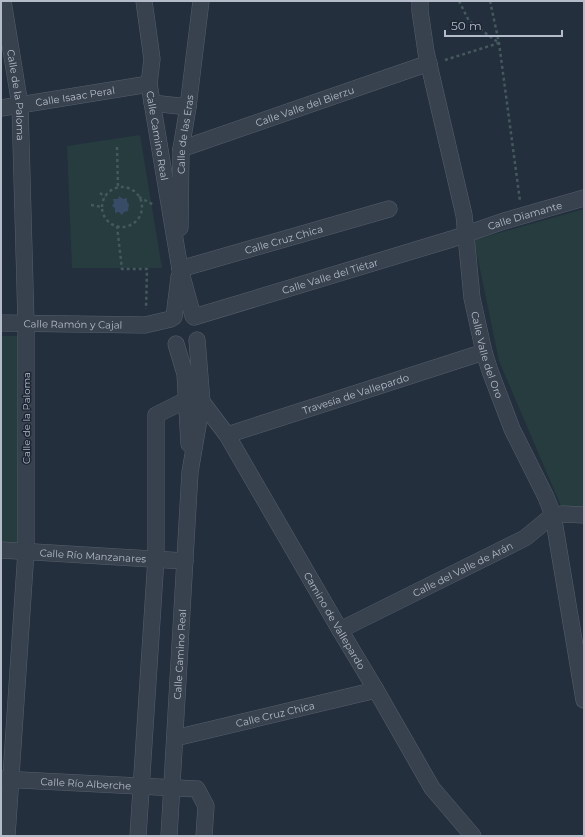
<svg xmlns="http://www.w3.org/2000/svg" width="585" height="837" viewBox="0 0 585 837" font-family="Montserrat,sans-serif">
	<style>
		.green { fill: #263c3f }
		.water { fill: #394c67 }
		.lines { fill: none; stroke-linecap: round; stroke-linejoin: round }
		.minor-casing { stroke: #565f6c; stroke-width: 17 }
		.path { stroke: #44595c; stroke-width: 2.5; stroke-dasharray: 3 3; stroke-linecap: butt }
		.minor { stroke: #38414e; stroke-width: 16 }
		.labels { text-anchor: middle; stroke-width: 3; stroke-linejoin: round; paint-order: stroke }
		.street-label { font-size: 10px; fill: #b4bcc9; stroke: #1d2633 }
	</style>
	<rect width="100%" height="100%" fill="#242f3e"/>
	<path class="green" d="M140,135L162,268H72L67,146Z
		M584,209V508L561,506L499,361L474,240Z
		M1,336H21L18,543L1,542Z"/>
	<path class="water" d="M119,196L123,199L127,198V202L129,204L128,211L124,212L122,215L119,212L115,213V208L112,206L114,203L113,199H118Z"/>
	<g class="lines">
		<defs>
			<g id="minor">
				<path id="s1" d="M3,1L20,105L26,323V551L7,836"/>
				<path id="s2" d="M144,1L152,59L149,84L180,269L193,316"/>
				<path id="s3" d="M420,1V11L426,52L464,215L472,298L484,352L490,371L512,429L546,497L553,515L584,700"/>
				<path d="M152,103L188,107"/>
				<path id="s4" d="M1,108L149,84"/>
				<path id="s5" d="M181,149L429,63"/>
				<path id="s6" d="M180,228L181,149L188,107L201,1"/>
				<path id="s7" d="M180,269L389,209"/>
				<path d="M174,317L179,277"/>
				<path id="s8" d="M194,317L452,239L504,221L584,198"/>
				<path id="s9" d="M1,323L145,325L171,319"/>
				<path d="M176,344L185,374L189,444"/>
				<path id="s10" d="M202,402L227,435L340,630L376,690L432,788L473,836"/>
				<path id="s11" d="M227,435L484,352"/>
				<path id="s12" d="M1,550L185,561"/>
				<path id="s13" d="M340,630L525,538L553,515L563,514L584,515"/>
				<path id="s14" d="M175,738L376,690"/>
				<path id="s15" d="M1,779L197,789L206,806L204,836"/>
				<path d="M138,836L156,558V415L186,400"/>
				<path id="s16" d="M169,836L190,472L202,402L197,340"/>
			</g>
		</defs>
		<use href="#minor" class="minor-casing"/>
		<path class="path" d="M459,1L469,21L499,43
			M490,1L499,43L520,201
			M445,60L499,43
			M117,147L118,188
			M102 207a20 20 0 1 1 40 0a20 20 0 1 1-40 0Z
			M100,193L105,197
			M139,197L154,205
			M91,205L102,207
			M117,226L122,269H147L146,309"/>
		<use href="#minor" class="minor"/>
	</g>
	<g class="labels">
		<g class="street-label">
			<text dy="4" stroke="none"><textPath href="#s1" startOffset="95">Calle de la Paloma</textPath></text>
			<text dy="4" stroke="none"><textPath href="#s4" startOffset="75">Calle Isaac Peral</textPath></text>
			<text dy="4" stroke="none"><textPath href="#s5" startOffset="131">Calle Valle del Bierzu</textPath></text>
			<text dy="4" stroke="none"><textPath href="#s2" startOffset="136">Calle Camino Real</textPath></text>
			<text dy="4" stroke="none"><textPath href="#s6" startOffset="94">Calle de las Eras</textPath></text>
			<text dy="4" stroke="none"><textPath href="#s8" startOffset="346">Calle Diamante</textPath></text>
			<text dy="4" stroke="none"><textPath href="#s7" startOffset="108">Calle Cruz Chica</textPath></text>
			<text dy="4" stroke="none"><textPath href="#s8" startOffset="142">Calle Valle del Tiétar</textPath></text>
			<text dy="4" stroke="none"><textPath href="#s9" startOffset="72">Calle Ramón y Cajal</textPath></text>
			<text dy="4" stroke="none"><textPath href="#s3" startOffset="361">Calle Valle del Oro</textPath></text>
			<text dy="4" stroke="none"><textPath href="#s11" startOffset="135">Travesía de Vallepardo</textPath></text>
			<text transform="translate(26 418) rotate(-90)" y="4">Calle de la Paloma</text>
			<text dy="4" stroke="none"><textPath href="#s12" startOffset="92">Calle Río Manzanares</textPath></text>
			<text dy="4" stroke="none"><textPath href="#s13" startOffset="137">Calle del Valle de Arán</textPath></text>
			<text dy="4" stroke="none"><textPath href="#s10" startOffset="256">Camino de Vallepardo</textPath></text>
			<text dy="4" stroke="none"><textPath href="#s16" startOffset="182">Calle Camino Real</textPath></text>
			<text dy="4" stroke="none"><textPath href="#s14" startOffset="103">Calle Cruz Chica</textPath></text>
			<text dy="4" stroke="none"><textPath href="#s15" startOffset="85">Calle Río Alberche</textPath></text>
		</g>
	</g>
	<rect width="585" height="837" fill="none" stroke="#b4bcc9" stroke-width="4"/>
	<path d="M445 30v6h117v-6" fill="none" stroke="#b4bcc9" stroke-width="2"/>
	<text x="451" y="30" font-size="12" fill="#b4bcc9" stroke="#1d2633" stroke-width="3" paint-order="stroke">50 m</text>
</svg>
